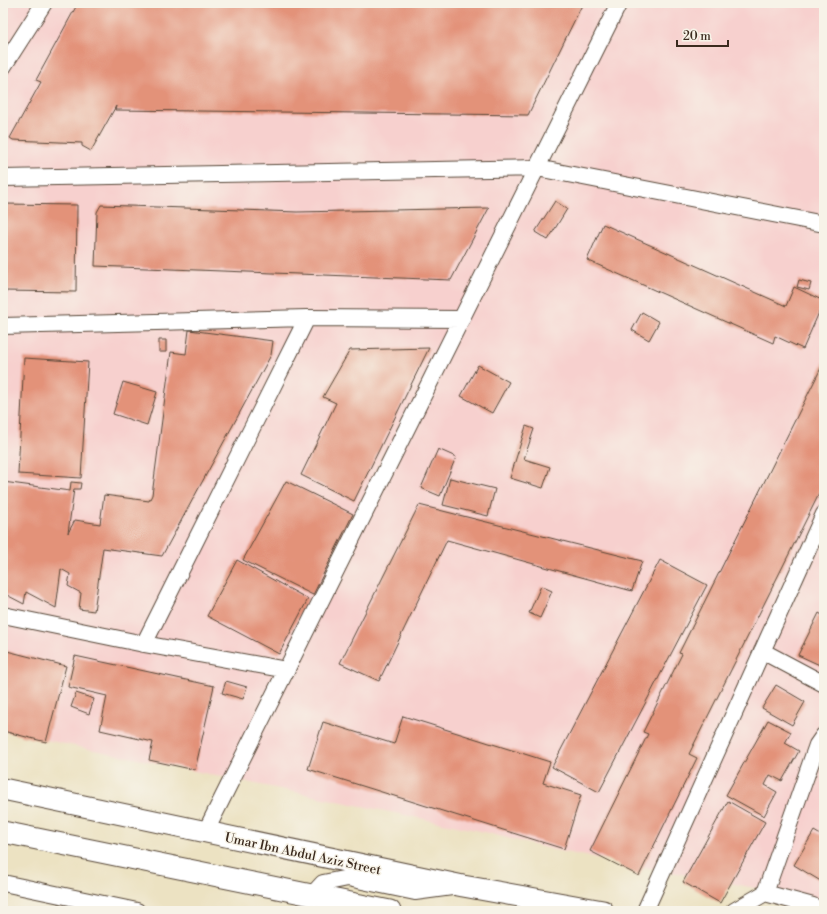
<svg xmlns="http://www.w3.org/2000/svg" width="827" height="914" viewBox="0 0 827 914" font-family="'Libre Bodoni',serif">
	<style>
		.built { fill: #f7d0ce }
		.building { fill: #e39279 }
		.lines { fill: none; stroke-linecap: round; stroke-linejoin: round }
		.minor-casing { stroke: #564637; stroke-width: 18 }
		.major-casing { stroke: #564637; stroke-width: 23 }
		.minor { stroke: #fff; stroke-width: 16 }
		.major { stroke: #fff; stroke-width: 21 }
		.labels { text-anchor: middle; stroke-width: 3; stroke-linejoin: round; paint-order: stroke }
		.street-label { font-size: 13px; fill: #3b2a1e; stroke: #f7f3e8 }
	</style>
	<rect width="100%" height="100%" fill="#f7f3e8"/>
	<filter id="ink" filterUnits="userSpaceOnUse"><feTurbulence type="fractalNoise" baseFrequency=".025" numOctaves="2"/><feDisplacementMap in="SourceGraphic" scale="8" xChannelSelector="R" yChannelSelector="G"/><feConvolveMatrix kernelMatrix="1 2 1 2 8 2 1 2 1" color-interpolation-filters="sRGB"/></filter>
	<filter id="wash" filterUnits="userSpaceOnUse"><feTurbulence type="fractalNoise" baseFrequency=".012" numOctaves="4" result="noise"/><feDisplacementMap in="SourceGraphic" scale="16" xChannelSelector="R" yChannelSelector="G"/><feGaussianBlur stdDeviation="0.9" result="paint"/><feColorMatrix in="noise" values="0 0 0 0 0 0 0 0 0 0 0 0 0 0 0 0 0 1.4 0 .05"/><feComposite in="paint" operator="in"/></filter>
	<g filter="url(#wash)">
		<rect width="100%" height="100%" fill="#ece2c2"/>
		<path class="built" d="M3,3H824V901L554,850L476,830L3,731Z"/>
		<g id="blocks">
			<path class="building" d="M78,3H583L528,115L115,110L116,106L91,151L82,146V143L13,140L10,138L41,82L36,80Z
				M555,201L567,209L548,240L535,232Z
				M3,204L77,205L76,292L3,291Z
				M101,205L297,212L489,208L451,280L95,266L97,212Z
				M603,224L786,306L794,287L824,301L803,349L775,336L773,343L587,260Z
				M799,280L811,283L809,290L797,287Z
				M642,312L659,322L649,340L632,330Z
				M189,330L273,341L271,355L162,556L103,548L94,611L79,609L81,593L68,586L70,574L61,569L56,608L26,592L24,604L3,593V482L70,491L71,482L81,483L80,489H74L68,533L75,520L100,524L104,495L149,501L152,495L171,352L186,354Z
				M159,340H166V352H159Z
				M429,348L354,501L301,475L336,403L323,397L350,350Z
				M24,358L88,362L81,478L18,474Z
				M824,362V484L689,754L697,758L639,876L590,851L648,734L643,732L682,654L679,653Z
				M478,365L509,382L492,413L461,396Z
				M123,382L157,392L147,425L113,414Z
				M526,426L534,429L524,459L550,467L543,488L510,478Z
				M438,449L456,457L440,496L421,488Z
				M450,478L495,489L488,516L443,505Z
				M286,481L353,514L313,595L243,560Z
				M419,505L642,561L632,591L447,540L379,681L340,663Z
				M237,560L308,599L279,654L207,616Z
				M660,560L707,585L599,792L552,767Z
				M541,586L552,591L540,618L529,613Z
				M819,613L824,616V667L798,655Z
				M3,650L66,666L46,742L3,731Z
				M75,656L214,686L195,770L149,760L153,742L100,730L107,696L68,687Z
				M226,681L247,687L243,699L222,693Z
				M776,685L805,702L792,725L762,708Z
				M76,693L94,699L89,714L71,707Z
				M403,716L550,762L543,783L581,795L564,849L308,769L323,722L394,744Z
				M768,720L791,732L785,743L799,751L782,781L770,775L765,785L777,792L764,816L726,795Z
				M728,801L765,822L720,903L683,882Z
				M814,831L824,837V883L794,865Z"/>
		</g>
	</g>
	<g filter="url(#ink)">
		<use href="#blocks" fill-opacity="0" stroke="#564637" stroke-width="1"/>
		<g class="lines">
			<defs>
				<path id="minor" d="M3,67L44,3
					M3,178L537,168L824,224
					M3,326L307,318L462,319
					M3,615L144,644L287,670
					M144,644L307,318
					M762,651L824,684
					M205,833L619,3
					M3,883L137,911
					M765,893L813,906L818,911
					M312,895L323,883L348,878L415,892L452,887
					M645,911L824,514
					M734,911L765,893L817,745L824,735"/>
				<path id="major" d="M3,789L463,886L603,911
					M3,832L390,911"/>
			</defs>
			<use href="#minor" class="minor-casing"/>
			<use href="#major" class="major-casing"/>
			<use href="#minor" class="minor"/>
			<use href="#major" class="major"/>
		</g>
	</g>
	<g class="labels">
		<g class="street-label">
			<text transform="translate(303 853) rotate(12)" y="5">Umar Ibn Abdul Aziz Street</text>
		</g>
	</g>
	<rect width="827" height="914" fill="none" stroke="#f7f3e8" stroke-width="16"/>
	<path d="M677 40v6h51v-6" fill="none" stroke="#3b2a1e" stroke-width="2"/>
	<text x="683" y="40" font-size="12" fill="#3b2a1e" stroke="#f7f3e8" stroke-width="3" paint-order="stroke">20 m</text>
</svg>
